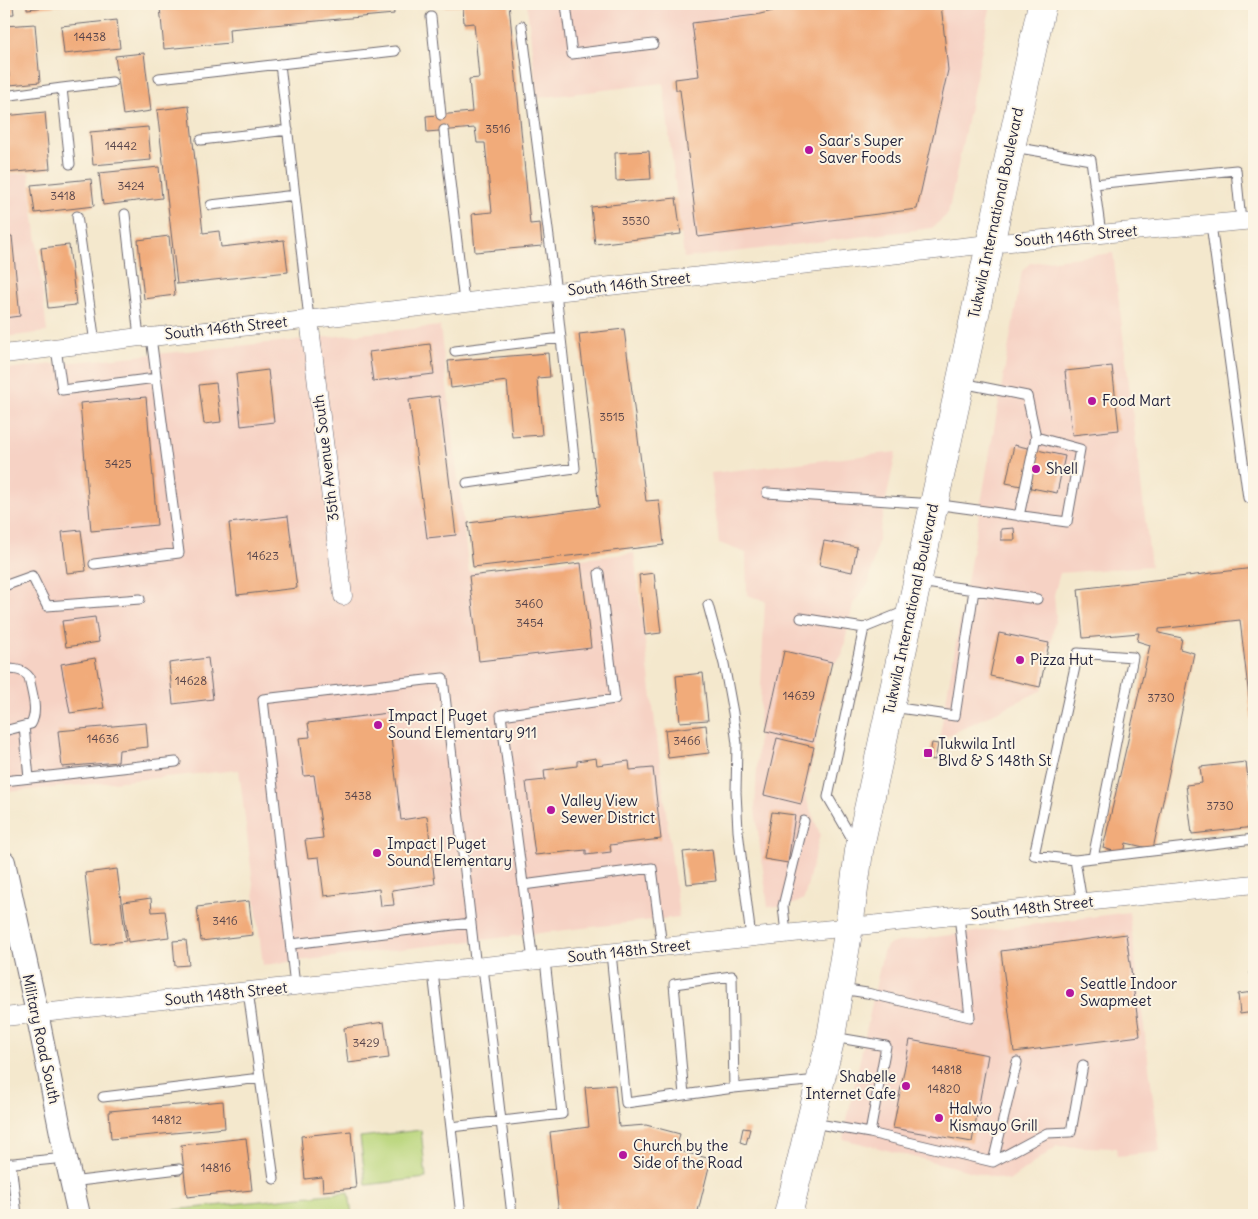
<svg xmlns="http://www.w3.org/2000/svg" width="1258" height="1219" viewBox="0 0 1258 1219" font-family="Delius,sans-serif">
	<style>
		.built { fill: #f6d2c4 }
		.green { fill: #b9d67c; stroke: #6e7c5c }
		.building { fill: #f1ab7a }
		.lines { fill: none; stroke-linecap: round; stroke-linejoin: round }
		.service-casing { stroke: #6c676e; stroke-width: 11 }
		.minor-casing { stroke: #6c676e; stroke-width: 19 }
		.tertiary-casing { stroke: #6c676e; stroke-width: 24 }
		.primary-casing { stroke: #6c676e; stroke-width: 29 }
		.service { stroke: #fff; stroke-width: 9 }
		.minor { stroke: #fff; stroke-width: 18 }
		.tertiary { stroke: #fff; stroke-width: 22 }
		.primary { stroke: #fff; stroke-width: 28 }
		.poi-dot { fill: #b5179e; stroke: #fcf5e5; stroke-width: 2 }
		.labels { text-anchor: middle; stroke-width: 4; stroke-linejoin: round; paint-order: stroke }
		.number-label { font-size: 12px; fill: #56444b }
		.poi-label { font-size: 15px; fill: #22223b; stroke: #fcf5e5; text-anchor: start }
		.street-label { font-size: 15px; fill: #22223b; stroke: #fcf5e5 }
	</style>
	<rect width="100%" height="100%" fill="#fcf5e5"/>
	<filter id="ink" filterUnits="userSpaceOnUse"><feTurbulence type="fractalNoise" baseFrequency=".02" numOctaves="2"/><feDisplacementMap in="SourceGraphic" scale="10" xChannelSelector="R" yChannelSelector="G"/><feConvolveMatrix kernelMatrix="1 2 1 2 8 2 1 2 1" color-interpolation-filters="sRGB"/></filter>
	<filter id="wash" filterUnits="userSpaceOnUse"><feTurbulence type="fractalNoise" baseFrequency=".0096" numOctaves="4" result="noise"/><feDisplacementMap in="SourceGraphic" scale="20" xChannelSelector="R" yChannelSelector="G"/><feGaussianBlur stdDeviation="1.12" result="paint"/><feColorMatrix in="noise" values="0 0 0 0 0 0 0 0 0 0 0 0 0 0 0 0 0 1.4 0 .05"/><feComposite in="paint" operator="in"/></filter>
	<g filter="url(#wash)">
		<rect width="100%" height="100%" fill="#f4e8cd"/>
		<path class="built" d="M527,4H991L948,214L932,228L684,258L663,83L537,98Z
			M29,172L47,332L4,337V175Z
			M1113,253L1151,566L1060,573L1054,595L1056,616L1042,690L939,740L1022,271L1030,263Z
			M440,326L469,572L634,553L679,917L263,965L239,770L7,792L4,779V369Z
			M896,452L869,583L853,604L842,656L830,667L805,796L820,834L804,899L794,904L768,907L755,809L765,601L747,595L746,553L719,543L711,473Z
			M1129,912L1160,1152L1117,1156L1116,1148L1057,1146L1009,1181L843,1139L883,952L888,945L897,942Z"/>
		<path class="green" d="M421,1130L426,1178L366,1185L360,1137Z
			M349,1192L352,1215H125Z"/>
		<g id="blocks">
			<path class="building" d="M4,4H15V6H13L14,14L4,15Z
				M27,4H64V5L27,9Z
				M196,4H393L394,14L229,29L230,43L164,49L160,7Z
				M444,4H509L530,224L540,223L542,246L475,252L472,214L492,212L485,143H477L475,128L427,132L426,116L472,112L469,79L479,78L474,23L464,24L463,6L444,7Z
				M801,4H941L948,70L917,209L698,237L680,90H676L675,79L699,76L692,23L756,15Z
				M117,20L120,48L64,54L61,26Z
				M35,24L40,82L10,85L4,26Z
				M144,53L151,111L123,115L115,56Z
				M189,106L203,233L219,231L221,247L284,240L288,272L177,284L157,110Z
				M45,112L50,169L5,173L4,116Z
				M148,127L151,160L93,165L90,132Z
				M649,151L651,179L616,181L615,153Z
				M159,167L162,198L103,205L99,173Z
				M91,179L94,206L35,213L31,185Z
				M676,198L681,234L595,244L591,207Z
				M12,236L20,316L4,318V237Z
				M169,236L175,295L144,299L138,240Z
				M69,245L76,305L48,308L41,248Z
				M624,329L646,501L659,500L664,545L473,567L468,523L599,507L579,334Z
				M430,344L434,374L373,381L369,352Z
				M548,353L550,377L537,378L542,435L512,437L507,381L451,388L448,361Z
				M1112,366L1119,430L1072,435L1065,371Z
				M268,370L274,422L241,426L236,374Z
				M216,383L221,422L204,424L199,385Z
				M439,396L456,535L427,538L409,400Z
				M146,397L157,525L91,531L80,403Z
				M1014,445L1065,456L1057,493L1006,483Z
				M288,516L297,588L237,595L229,523Z
				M1014,528L1015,540H1001V529Z
				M81,530L86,571L67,573L62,532Z
				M824,541L857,547L852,572L819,565Z
				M581,563L591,648L479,661L469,576Z
				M1254,568V732H1253L1240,620L1159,629V633L1182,638L1180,649L1194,653L1153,849L1126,843L1124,854L1103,848L1150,645L1137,641L1139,633L1083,638L1078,589Z
				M654,573L661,633L645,635L639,575Z
				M95,617L99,642L66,647L62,621Z
				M999,633L1049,643L1040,687L990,676Z
				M784,651L832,662L813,742L766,731Z
				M95,658L104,708L70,713L61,664Z
				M208,658L213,699L173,704L169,663Z
				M703,673L708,720L680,722L676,676Z
				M388,713L401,820L427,816L435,884L392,890L394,905L381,906L379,889L324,896L319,857L308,858L305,840L323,838L314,775L304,776L299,738L310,737L308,723Z
				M146,723L148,747L119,750L118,762L62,767L58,731Z
				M706,725L709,753L668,758L665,730Z
				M777,738L814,747L801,804L764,795Z
				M932,743L938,744L935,760L929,759Z
				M596,758L597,765L629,761L630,770L653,768L661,839L610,845L611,852L586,855V850L535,855L526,782L545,780L544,770L577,766V761Z
				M1246,762L1254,827L1192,834L1186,785L1202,783L1200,767Z
				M772,812L795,815L788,863L764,859Z
				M712,849L716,881L687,884L683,852Z
				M117,869L126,941L93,945L85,873Z
				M151,898L152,912L165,911L169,937L128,942L123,902Z
				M249,901L253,935L201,941L197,907Z
				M1126,934L1140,1036L1014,1052L1001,951Z
				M186,940L189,965L175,966L173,941Z
				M1254,971V1012L1240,1014L1238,994L1253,992L1250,972Z
				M384,1022L389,1058L348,1063L344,1028Z
				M910,1040L988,1055L972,1142L893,1128Z
				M615,1085L619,1127L646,1125L680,1134L676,1150L711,1159L697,1215H559L550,1132L589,1127L585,1087Z
				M223,1101L225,1128L111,1139L109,1111Z
				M743,1128L750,1129L746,1144L740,1142Z
				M351,1131L356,1188L323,1191L322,1177L305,1179L301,1136Z
				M246,1138L252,1190L187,1197L181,1145Z"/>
		</g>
	</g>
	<g filter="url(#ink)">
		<use href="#blocks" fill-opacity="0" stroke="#6c676e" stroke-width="1"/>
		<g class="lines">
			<defs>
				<path id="service" d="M566,4L572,54L653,44
					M431,17L441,115
					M280,64L309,319
					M159,78L395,51
					M62,88L112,82
					M4,96L62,88L70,164
					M444,130L464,302
					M201,140L288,130
					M1013,147L1091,160L1101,234
					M1094,184L1236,170L1241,221
					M211,205L295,195
					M125,214L139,337
					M77,216L95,343
					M1211,224L1248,498L1254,497
					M56,348L62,390L156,378
					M455,351L561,338
					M467,483L575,468L556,292L522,26
					M767,493L934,504L1067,522L1080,449L1036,437L1027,396L962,383
					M1019,516L1036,437
					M94,564L179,553L151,337
					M919,582L1037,599
					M4,586L32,576L47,606L140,599
					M708,605L724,664L733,713L737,744L736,792L738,831L751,938
					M801,618L864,628
					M4,669C13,669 23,669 29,677C31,691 39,710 31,724L4,731
					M892,707L955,716L974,590
					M24,726L29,778
					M4,781L176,762
					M854,842L828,797L864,628L906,611
					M1093,858L1254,839
					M1075,860L1093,858L1133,657L1078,653L1034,855L1075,860L1082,902
					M523,885L652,868L662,947
					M786,934L783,906L804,821
					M291,944L471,923
					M611,953L626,1103L734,1088L818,1080
					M533,961L501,715L615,699L599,573
					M483,967L512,1215
					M433,972L461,1215
					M295,986L263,699L443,678L476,968
					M841,989L867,993L970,1017L959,915
					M248,991L274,1179
					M833,1037L886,1046L870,1133
					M684,1095L674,984L732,976L734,1088
					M103,1097L260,1078
					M813,1123L870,1133L993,1162L1047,1133L1071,1132L1083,1065
					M451,1127L562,1114L545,960
					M993,1162L1017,1062
					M11,1163L17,1215
					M4,1164L65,1158
					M71,1182L179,1169"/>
				<path id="minor" d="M309,319L343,596
					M4,354L95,343L139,337H151L989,244L1254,220
					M4,1017L1254,884"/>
				<path id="tertiary" d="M4,862L37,1013L66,1158L79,1215"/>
				<path id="primary" d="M788,1215L831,1037L849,927L859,851L1042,4"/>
			</defs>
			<use href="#service" class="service-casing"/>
			<use href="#minor" class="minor-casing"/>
			<use href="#tertiary" class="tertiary-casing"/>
			<use href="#primary" class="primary-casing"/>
			<use href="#service" class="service"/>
			<use href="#minor" class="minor"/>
			<use href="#tertiary" class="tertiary"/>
			<use href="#primary" class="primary"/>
		</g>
	</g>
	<g class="poi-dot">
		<circle cx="809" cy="150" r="5"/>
		<circle cx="1092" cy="401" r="5"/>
		<circle cx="1036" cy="469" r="5"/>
		<circle cx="1020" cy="660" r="5"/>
		<circle cx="378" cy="725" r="5"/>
		<rect x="923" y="748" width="10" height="10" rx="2.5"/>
		<circle cx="551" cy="810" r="5"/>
		<circle cx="377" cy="853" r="5"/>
		<circle cx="1070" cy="993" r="5"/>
		<circle cx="906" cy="1086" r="5"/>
		<circle cx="939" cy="1118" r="5"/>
		<circle cx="623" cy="1155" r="5"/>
	</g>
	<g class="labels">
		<g class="number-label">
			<text x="90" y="41">14438</text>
			<text x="498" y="133">3516</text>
			<text x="121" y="150">14442</text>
			<text x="131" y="190">3424</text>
			<text x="63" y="200">3418</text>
			<text x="636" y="225">3530</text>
			<text x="612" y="421">3515</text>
			<text x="118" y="468">3425</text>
			<text x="263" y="560">14623</text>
			<text x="529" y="608">3460</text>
			<text x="530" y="627">3454</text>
			<text x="191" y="685">14628</text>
			<text x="799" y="700">14639</text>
			<text x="1161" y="702">3730</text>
			<text x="103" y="743">14636</text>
			<text x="687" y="745">3466</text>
			<text x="358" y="800">3438</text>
			<text x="1220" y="810">3730</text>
			<text x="225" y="925">3416</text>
			<text x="366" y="1047">3429</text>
			<text x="947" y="1074">14818</text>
			<text x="944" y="1093">14820</text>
			<text x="167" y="1124">14812</text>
			<text x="216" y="1172">14816</text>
		</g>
		<g class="poi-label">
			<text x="819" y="146">Saar's Super<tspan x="819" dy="17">Saver Foods</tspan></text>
			<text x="1102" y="406">Food Mart</text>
			<text x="1046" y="474">Shell</text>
			<text x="1030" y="665">Pizza Hut</text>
			<text x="388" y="721">Impact | Puget<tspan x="388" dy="17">Sound Elementary 911</tspan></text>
			<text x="938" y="749">Tukwila Intl<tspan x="938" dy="17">Blvd &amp; S 148th St</tspan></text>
			<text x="561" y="806">Valley View<tspan x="561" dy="17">Sewer District</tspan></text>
			<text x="387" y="849">Impact | Puget<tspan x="387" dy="17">Sound Elementary</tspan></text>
			<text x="1080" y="989">Seattle Indoor<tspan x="1080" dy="17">Swapmeet</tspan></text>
			<text x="896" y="1082" text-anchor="end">Shabelle<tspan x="896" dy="17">Internet Cafe</tspan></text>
			<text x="949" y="1114">Halwo<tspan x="949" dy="17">Kismayo Grill</tspan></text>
			<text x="633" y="1151">Church by the<tspan x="633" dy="17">Side of the Road</tspan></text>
		</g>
		<g class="street-label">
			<text transform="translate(996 213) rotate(-78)" y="5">Tukwila International Boulevard</text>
			<text transform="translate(1076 236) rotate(-5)" y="5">South 146th Street</text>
			<text transform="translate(629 284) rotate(-6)" y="5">South 146th Street</text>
			<text transform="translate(226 328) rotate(-6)" y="5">South 146th Street</text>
			<text transform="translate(326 458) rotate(-97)" y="5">35th Avenue South</text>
			<text transform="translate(911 609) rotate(-78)" y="5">Tukwila International Boulevard</text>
			<text transform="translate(1032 908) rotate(-6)" y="5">South 148th Street</text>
			<text transform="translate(629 951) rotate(-6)" y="5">South 148th Street</text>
			<text transform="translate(226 994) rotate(-6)" y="5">South 148th Street</text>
			<text transform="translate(41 1039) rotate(78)" y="5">Military Road South</text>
		</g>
	</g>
	<rect width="1258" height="1219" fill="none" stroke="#fcf5e5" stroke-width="20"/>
</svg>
